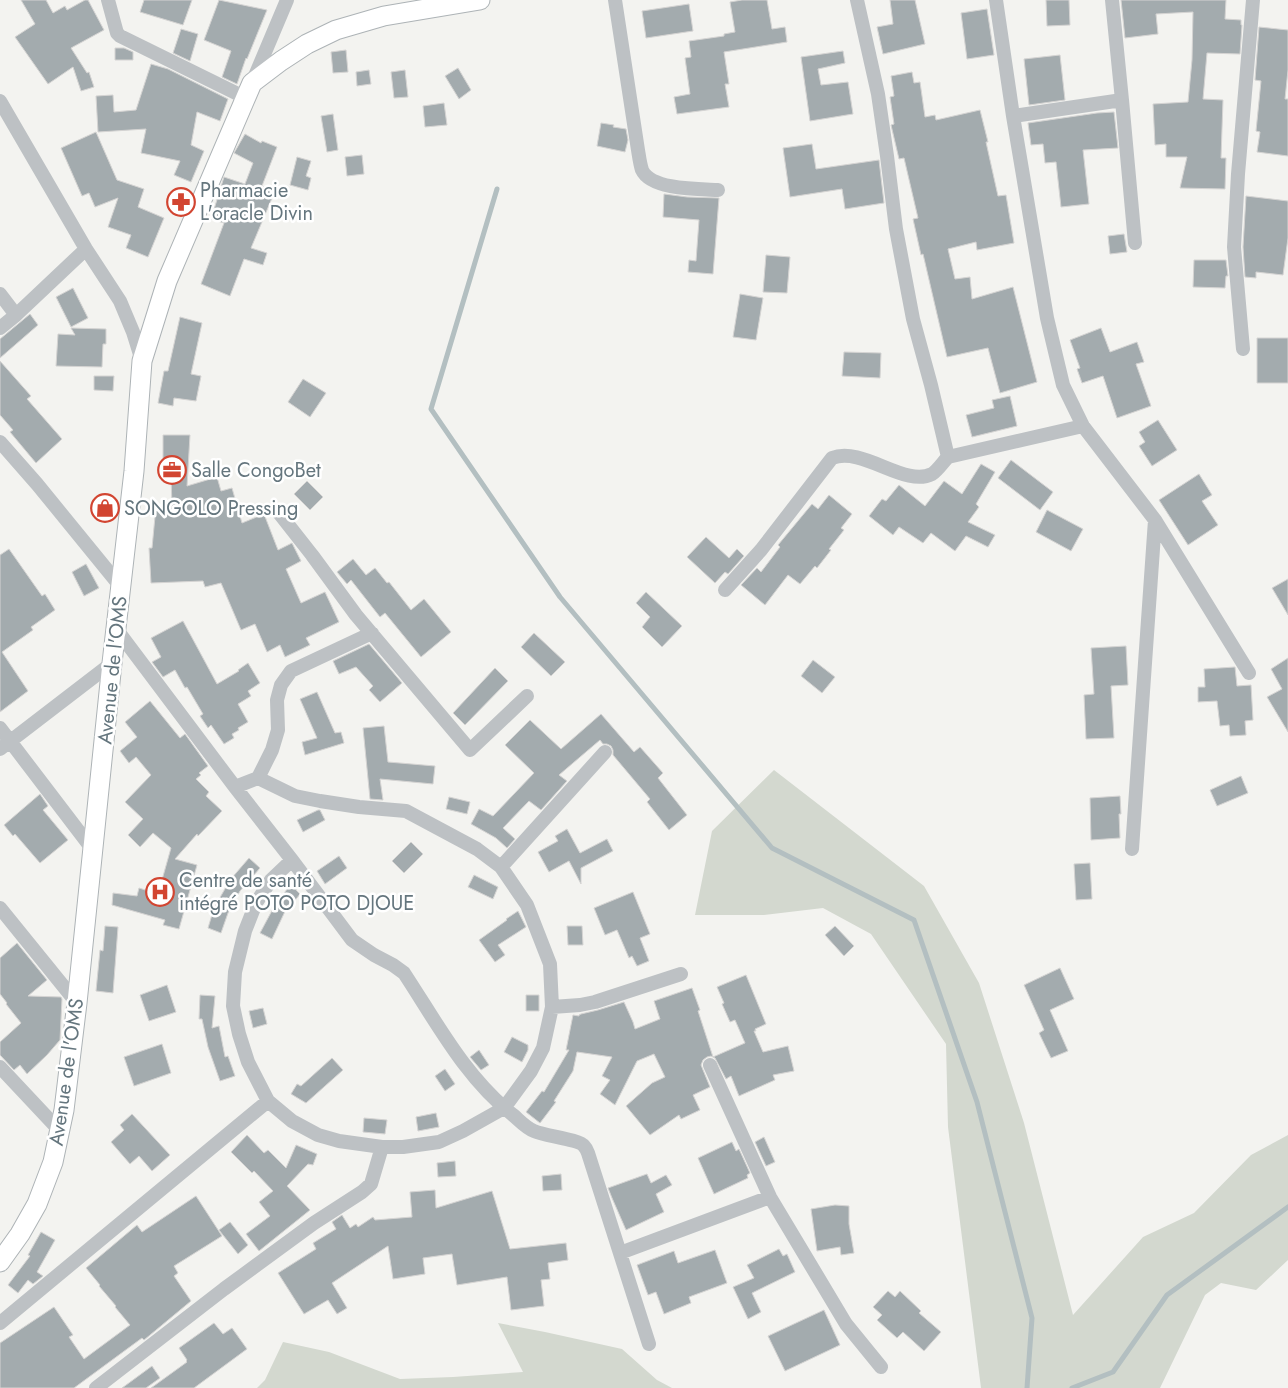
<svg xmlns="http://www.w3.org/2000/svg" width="1288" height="1388" viewBox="0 0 1288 1388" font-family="Jost,sans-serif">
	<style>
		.green { fill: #d3d8cf }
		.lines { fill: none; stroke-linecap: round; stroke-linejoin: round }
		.stream { stroke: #b3bfc1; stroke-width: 5 }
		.building { fill: #a3abae; stroke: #d5d4d3 }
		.secondary-casing { stroke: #adb3b6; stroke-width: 21 }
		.street { stroke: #bdc1c4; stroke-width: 14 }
		.secondary { stroke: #fff; stroke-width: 19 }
		.labels { text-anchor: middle; stroke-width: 5; stroke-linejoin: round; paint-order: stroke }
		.poi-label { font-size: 20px; fill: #65767e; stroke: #fff; text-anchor: start }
		.street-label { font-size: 20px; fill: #65767e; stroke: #fff }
	</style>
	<rect width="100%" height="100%" fill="#f3f3f0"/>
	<path class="green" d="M774,770L924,886L979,983L1024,1123L1073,1315L1143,1237L1194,1213L1251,1155L1288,1135V1260L1256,1290L1221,1283L1205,1295L1160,1388H981L948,1127L946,1044L871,934L823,908L764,915H695L712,831Z
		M498,1323L545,1332L622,1349L657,1380L672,1388H257L265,1380L283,1342L329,1352L400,1379L453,1377L523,1372Z"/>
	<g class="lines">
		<path class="stream" d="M497,189L431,409L560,597L772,848L914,920L977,1102L1032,1318L1027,1388
			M1072,1388L1113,1372L1167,1295L1288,1207"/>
	</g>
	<path class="building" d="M21,0H46L53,13L65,6L67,10L85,0H88L104,30L71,48L87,73L89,72L94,87L81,91L73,67L48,84L15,37L35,24Z
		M144,0H192L183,25L140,12Z
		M219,0L267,10L247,59L246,58L237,84L222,77L231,51L204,40Z
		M742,0H767L772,29L785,27L787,42L724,52L729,84H725L729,107L677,114L674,97L690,94L685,58L691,57L689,41L724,36V34L735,32L730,2Z
		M890,0H915L925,44L883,54L877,27L893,24Z
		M1046,0H1069L1070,25L1047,26Z
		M1121,0H1226L1225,19L1241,20V25H1242L1240,54L1207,53L1203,99L1223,100L1221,158H1226L1225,189L1180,188L1187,157H1166V144L1155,145L1153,104L1188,102L1192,60L1193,12L1156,14L1158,34L1125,38Z
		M689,4L693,31L646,38L642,11Z
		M987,9L994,55L967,59L961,13Z
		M1259,27L1288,30V70L1285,99H1288V156L1257,152L1260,132L1256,131L1261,81L1255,80Z
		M181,29L198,34L190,61L173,53Z
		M115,48H124L133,52V60H115Z
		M346,50L348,72L333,73L331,52Z
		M843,51L845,63L818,69L821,85L848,82L853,114L810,121L801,57Z
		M1060,55L1065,100L1029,105L1024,59Z
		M151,64L168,69L228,99L220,121L197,112L191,145L204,151L191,182L174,175L180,161L141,153L146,129L98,132L96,96L113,95L114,112L136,110Z
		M458,68L471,90L459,99L445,76Z
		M369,70L371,84L357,86L356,72Z
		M405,70L408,97L394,98L391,72Z
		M912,72L914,83L920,82L925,117L935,115L936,120L980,110L988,142H986L998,196L1006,195L1014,243L977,250L976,242L948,249L955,279L970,277L972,299L1013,287L1037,382L1000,393L988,348L947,357L923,254L921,255L913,219L918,218L904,158L899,159L891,125L894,124L890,97L894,96L891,76Z
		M444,103L447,125L425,127L423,106Z
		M1114,112L1118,148L1083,150L1089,204L1061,207L1056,162L1045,163L1043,144L1031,145L1028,123L1097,113Z
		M333,114L338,150L327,152L321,116Z
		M601,123L614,125L613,127L626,129L628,140L625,152L597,146Z
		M96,132L117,180L144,189L138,207L164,218L148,257L126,248L131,235L108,227L118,198L95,207L89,193L82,196L61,148Z
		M245,134L261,143L262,141L277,147L262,186L275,191L251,248L267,253L263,265L244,259L230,296L201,284L224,223L211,219L224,177L245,184L253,163L234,153Z
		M812,144L816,169L879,160L884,203L845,209L842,189L790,197L783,148Z
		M362,155L364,174L347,176L345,157Z
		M297,157L311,161L306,176L311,178L308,190L290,185Z
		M664,194L687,197L719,198L713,274L688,272L689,260L696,261L699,220L663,217Z
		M1246,196L1288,201V238L1283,275L1256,272V278L1245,277L1243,247Z
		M1124,234L1127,252L1110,254L1108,236Z
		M766,255L790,257L787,293L763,292Z
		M1194,260H1226L1228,276H1226L1225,288L1193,287Z
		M73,288L88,318L71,327L56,297Z
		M740,294L763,298L756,340L733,337Z
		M30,314L38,325L0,358V339Z
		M180,317L202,323L191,374L201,376L196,401L174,398L173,406L158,403L164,371H168Z
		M71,328L106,329V344H103L102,367L56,366L58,334L75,335Z
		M1101,328L1110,352L1137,342L1144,362L1136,364L1151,406L1117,418L1103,376L1082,383L1077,369L1080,368L1070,340Z
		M1257,338H1288V383H1257Z
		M844,352L881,353L880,378L842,376Z
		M0,361L31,396L27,399L62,439L36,463L10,432L13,430L0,415Z
		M94,376H114L113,391L94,390Z
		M303,379L326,393L310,417L288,402Z
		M1010,396L1017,426L972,437L966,415L994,408L992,400Z
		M1158,420L1177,450L1152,466L1139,446L1145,442L1139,432Z
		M163,435H190L187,486L217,477L221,491L232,488L242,523L264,514L278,550L292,543L301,561L286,569L301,603L325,592L339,622L306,638L310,645L285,657L280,645L267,652L255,624L241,630L221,583L205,587L203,581L151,583L149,548H152L156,506L172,508L171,474H163Z
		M1011,460L1053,492L1040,510L998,478Z
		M981,464L995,472L976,504L979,507L968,522L995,535L988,547L966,536L955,551L931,533L923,543L899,527L893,535L869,516L882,499L886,501L899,485L925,506L944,481L962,494Z
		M1199,474L1212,495L1202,501L1218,525L1188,545L1159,500Z
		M307,481L323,497L310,510L294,494Z
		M829,495L852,514L841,528L844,530L829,549L831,550L817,568L815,566L800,584L788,575L765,605L741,585L757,568L761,572L780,547L778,545L812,504L818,509Z
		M1047,510L1083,529L1071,551L1036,532Z
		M706,537L729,558L737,549L744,556L728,574L725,572L715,583L687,557Z
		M9,549L42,596L45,594L55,610L31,627L33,630L2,652L28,691L0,712V555Z
		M353,559L366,575L375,568L387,583L389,582L411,610L424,599L451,632L421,657L385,613L380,617L351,580L347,584L337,572Z
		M86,564L99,588L84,596L72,572Z
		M1288,579V615L1272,588Z
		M646,592L682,626L662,647L642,627L650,617L636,603Z
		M183,621L217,684L239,671L238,670L248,663L260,683L248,691L251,696L238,704L248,722L238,728L239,730L232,734L234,738L224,744L211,725L208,728L200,716L203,714L187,687L185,688L175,670L163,677L152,662L161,657L151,638Z
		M534,633L565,662L551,676L521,647Z
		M369,644L402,683L380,702L369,690L373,686L356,667L339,674L333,661Z
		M1126,646L1128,685L1111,686L1114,738L1086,739L1084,695L1094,694L1091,648Z
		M1288,658V732L1267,697L1282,689L1271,669Z
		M813,660L835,677L822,693L801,676Z
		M1235,667L1237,686L1251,685L1253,720L1245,721L1246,735L1230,736L1229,725L1220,726L1217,701L1198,702V687H1205L1204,669Z
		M495,668L508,681L465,725L453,713Z
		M317,692L335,733L341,732L344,743L305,755L302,742L317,738L300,699Z
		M150,701L180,738L185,734L208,766L199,773L201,775L196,779L209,792L206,796L222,811L198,836L197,834L175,859L197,865L179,929L163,925L165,920L112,905L113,893L137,896L139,888L158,894L171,848L153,833L140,847L128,835L143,819L125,802L151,775L136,757L129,763L120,751L137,737L125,722Z
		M601,714L634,752L640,747L663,773L658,778L687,815L669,830L647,802L650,799L613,755V750L611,746L607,744H603L600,740L559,775L567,781L541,810L529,801L503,828L515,839L507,848L496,838L471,824L479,809L493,816L534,773L505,745L530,720L561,749Z
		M384,726L388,762L435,766L433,784L380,779L383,800L370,799L363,728Z
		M1241,776L1248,793L1217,806L1210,790Z
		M40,794L48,806L43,810L68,840L40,863L15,834L13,836L4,825Z
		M1120,796L1121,814H1119L1120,838L1091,840L1090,798Z
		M449,797L470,802L467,814L446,809Z
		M318,810H320L325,820L303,832L297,820Z
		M567,829L580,853L607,839L613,851L581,868V884L569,861L549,872L538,852L558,841L555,836Z
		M411,842L423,854L404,873L392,861Z
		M339,856L347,868L325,884L317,871Z
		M249,858L260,868L240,891L228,913L221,933L208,928L214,908L230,880Z
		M1090,863L1092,899L1076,900L1074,864Z
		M474,875L498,887L493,899L468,887Z
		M294,880L299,884L296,890L300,894L290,907L288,905L272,939L260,933L275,905Z
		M633,892L650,934L640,938L649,961L637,966L632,956L629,958L617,930L605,935L594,908Z
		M518,911L526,927L498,945L505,955L495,962L479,940L507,920L506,919Z
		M105,926L118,927L113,993L96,991L100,950L103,951Z
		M567,926H582L583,945H568Z
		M835,926L854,946L844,956L825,935Z
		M17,943L47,980L28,996L61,997L62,999L60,1040L47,1055L27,1074L20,1065L14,1070L0,1055V1042L21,1023L6,1004L7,1003L0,994V958Z
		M1060,968L1074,999L1050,1010L1068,1051L1051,1058L1039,1033L1044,1030L1024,985Z
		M746,975L766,1024L755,1029L756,1031H754L763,1052L788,1046L794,1071L773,1075L775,1080L739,1096L731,1076L726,1079L715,1058L711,1056L707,1057L703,1060L701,1065L710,1087L693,1095L700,1110L681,1119L679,1115L650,1135L626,1106L652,1083L665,1077L654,1054L637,1061L615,1105L600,1094L610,1080L602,1076L612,1057L577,1052L573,1071L554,1101L556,1102L540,1123L526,1112L542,1091L544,1092L569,1050H566L573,1015L579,1016V1015L581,1014L598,1010L624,1002L633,1022L635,1029L660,1019L654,1001L692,988L700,1010L698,1011L713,1057L745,1043L735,1020L730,1022L722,1004L724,1003L717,987Z
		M167,985L176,1012L149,1021L140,995Z
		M200,995L215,996L212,1028L219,1026L225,1057L228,1056L235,1076L220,1081L208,1047L202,1019H199Z
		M526,995H539V1011H526Z
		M263,1008L267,1024L253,1028L249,1011Z
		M512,1037L528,1045V1050L522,1062L504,1052Z
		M162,1044L171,1073L134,1086L124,1057Z
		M479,1050L489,1065L481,1070L470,1057Z
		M332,1058L343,1070L306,1103L291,1094L297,1084L301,1086Z
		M445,1069L455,1084L445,1091L435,1076Z
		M436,1113L439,1127L418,1131L416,1117Z
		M132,1114L170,1155L152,1171L139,1156L130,1164L111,1142L124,1130L120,1125Z
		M364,1118L387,1120L385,1134L363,1132Z
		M247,1135L264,1153L268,1150L286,1168L296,1145L317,1154L313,1165L308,1164L287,1186L310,1210L259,1251L246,1234L270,1216L259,1202L273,1191L254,1171L252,1173L231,1152Z
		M764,1137L775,1162L766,1166L755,1142Z
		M732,1142L736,1151L739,1149L750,1173L747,1175L748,1178L714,1194L698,1158Z
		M455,1161L456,1176L438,1177L437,1163Z
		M561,1174L562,1190L543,1191L542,1176Z
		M647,1174L651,1183L666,1175L672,1185L656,1194L664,1212L626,1230L612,1198L608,1188Z
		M435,1190L436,1208L492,1191L510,1249L566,1243L568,1260L548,1263L550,1279L541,1280L544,1306L511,1310L507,1277L457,1285L452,1254L423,1258L425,1274L393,1279L388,1246L332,1283L347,1308L337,1314L328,1300L304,1314L278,1273L316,1249L313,1243L336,1229L332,1222L342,1215L350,1228L356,1224L358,1227L373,1217L375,1220L412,1217L410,1192Z
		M196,1196L222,1236L174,1266L178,1273L174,1276L191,1301L144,1340L142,1338L74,1388H0V1343L54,1307L73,1335L69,1337L84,1359L130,1325L115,1307L116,1306L99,1286L100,1285L86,1268L137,1225L142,1232Z
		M835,1205L849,1206V1224L854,1253L841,1255L840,1247L817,1251L811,1209Z
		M230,1222L248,1245L238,1254L219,1230Z
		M41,1232L55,1240L37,1272L43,1276L33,1284L28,1280L18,1293L8,1285L30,1256L28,1255Z
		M779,1249L783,1256L787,1254L795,1272L752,1293L761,1312L748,1319L733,1287L754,1278L747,1265Z
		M715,1250L727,1283L689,1297L691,1303L664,1314L656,1292L648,1295L637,1265L674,1251L678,1263Z
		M888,1291L895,1297L900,1291L921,1311L919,1313L941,1332L924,1351L903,1332L897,1338L877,1320L882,1315L873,1307Z
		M824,1310L840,1345L785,1371L768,1336Z
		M214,1323L223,1334L232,1328L247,1349L194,1388H151L187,1362L186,1361L187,1360L179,1348Z
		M152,1366L160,1378L146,1388H122Z"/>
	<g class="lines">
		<defs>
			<path id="secondary" d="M0,1262L20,1234L37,1204L53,1162L64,1110L77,1003L112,663L134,471L142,361L167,281L252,83L281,61L307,44L336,30L384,16L480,0"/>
		</defs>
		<use href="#secondary" class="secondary-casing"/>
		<path class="street" d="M108,0L117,33L120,36L246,98
			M615,0L638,150C639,156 640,164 642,170C651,190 699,189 718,190
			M857,0L878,94L887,156L896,229L913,319L931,385L948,457L1083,426
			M996,0L1013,116L1047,318L1063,385L1083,426L1155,520L1249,673
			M1112,0L1122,100L1135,243
			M252,83L287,0
			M0,101L86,249L120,301L133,332L142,361
			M1013,116L1122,100
			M0,294L16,315
			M0,328L16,315L86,249
			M1243,349L1234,247L1238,174L1253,0
			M0,442L37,484L121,587
			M279,513L312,555L356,615L470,750L527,696
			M725,590L761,550L832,458C863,446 905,488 932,474C938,470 943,462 948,457
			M117,630L235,787L292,860L352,940L374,955L393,965L404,973C437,1023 465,1077 513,1115C519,1120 526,1128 534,1131C544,1136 579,1139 584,1146C586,1148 587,1150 588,1153L649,1344
			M0,728L93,850
			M0,749L112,663
			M258,778L295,796L320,801L359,807L406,811L477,849L501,867L527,905L550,964L552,1007L543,1048L531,1071L504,1108L463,1131L439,1142L403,1147H382L339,1141L318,1135L292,1121L268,1101L248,1062L239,1034L233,1006L235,972L245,931L256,903L271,880L292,860
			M235,787L258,778L272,750L278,730L277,700L281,685L291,671L372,633
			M1132,849L1155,520
			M501,867L605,752
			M0,908L77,1003
			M552,1007L580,1005L595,1002L681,974
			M710,1065L770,1197L846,1324L881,1367
			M0,1067L60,1131
			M620,1253L770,1197
			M0,1323L268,1101
			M96,1388L224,1289L314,1223L362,1192L371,1184L382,1147"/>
		<use href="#secondary" class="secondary"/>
	</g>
	<defs>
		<symbol id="pharmacy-ring" viewBox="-11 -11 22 22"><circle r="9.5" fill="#fff" stroke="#d24531" stroke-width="1.5"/><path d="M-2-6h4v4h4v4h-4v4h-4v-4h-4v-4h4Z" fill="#d24531"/></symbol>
		<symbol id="office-ring" viewBox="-11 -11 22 22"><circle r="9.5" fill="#fff" stroke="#d24531" stroke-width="1.5"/><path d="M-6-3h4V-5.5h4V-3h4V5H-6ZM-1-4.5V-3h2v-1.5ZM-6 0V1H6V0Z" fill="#d24531"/></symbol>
		<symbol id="shop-ring" viewBox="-11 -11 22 22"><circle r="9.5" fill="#fff" stroke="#d24531" stroke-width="1.5"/><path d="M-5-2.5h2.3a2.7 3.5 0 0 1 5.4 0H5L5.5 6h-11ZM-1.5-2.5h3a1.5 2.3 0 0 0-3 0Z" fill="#d24531"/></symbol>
		<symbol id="hospital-ring" viewBox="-11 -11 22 22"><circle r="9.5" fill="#fff" stroke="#d24531" stroke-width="1.5"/><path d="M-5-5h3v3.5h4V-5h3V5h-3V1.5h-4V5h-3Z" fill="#d24531"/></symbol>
	</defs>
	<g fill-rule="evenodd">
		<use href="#pharmacy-ring" x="165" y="186" width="32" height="32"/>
		<use href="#office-ring" x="156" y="454" width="32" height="32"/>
		<use href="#shop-ring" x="89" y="492" width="32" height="32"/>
		<use href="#hospital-ring" x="144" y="876" width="32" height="32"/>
	</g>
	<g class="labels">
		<g class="poi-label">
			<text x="200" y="197">Pharmacie<tspan x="200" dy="23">L'oracle Divin</tspan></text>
			<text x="191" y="477">Salle CongoBet</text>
			<text x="124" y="515">SONGOLO Pressing</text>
			<text x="179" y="887">Centre de santé<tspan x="179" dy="23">intégré POTO POTO DJOUE</tspan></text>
		</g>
		<g class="street-label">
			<text transform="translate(112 670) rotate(-84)" y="7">Avenue de l'OMS</text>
			<text transform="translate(66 1072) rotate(-82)" y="7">Avenue de l'OMS</text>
		</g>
	</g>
</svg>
